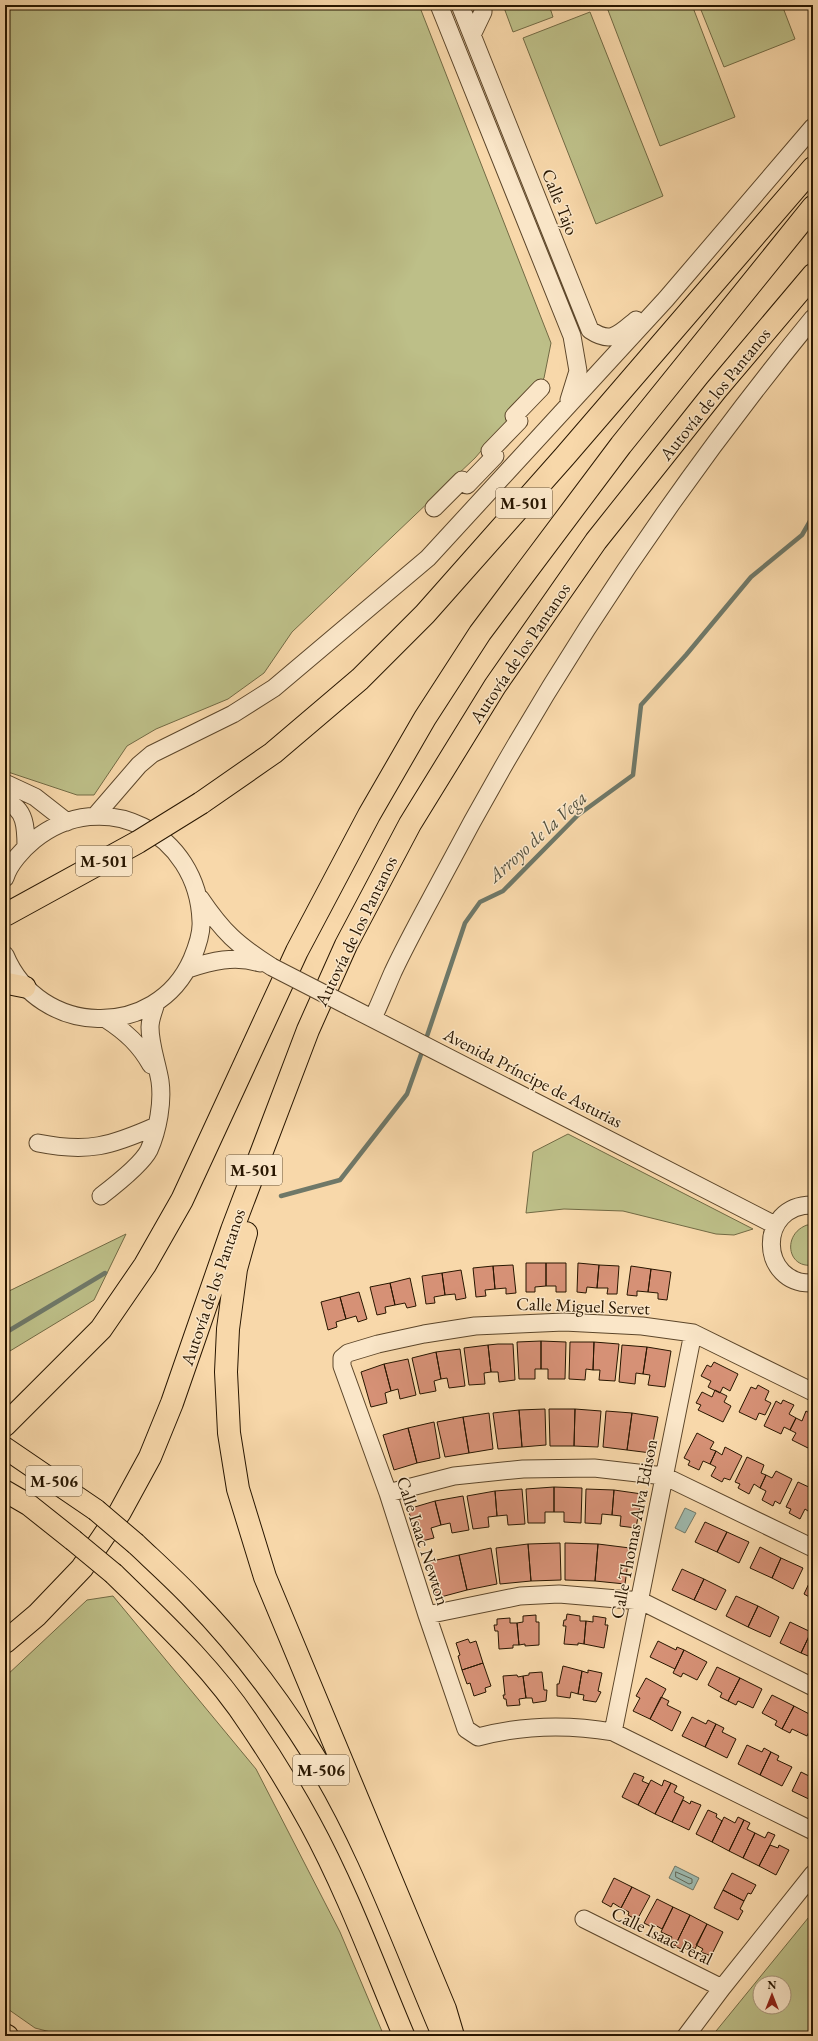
<svg xmlns="http://www.w3.org/2000/svg" width="818" height="2041" viewBox="0 0 818 2041" font-family="'EB Garamond',serif">
	<style>
		.green { fill: #bdbf88; stroke: #726a44; fill-rule: evenodd }
		.water { fill: #9eb9ae; stroke: #6f7868 }
		.lines { fill: none; stroke-linecap: round; stroke-linejoin: round }
		.shore { stroke: #636857; stroke-width: 1 }
		.stream { stroke: #6f7868; stroke-width: 4.5 }
		.building { fill: #d69176; stroke: #281600 }
		.minor-casing { stroke: #5c462a; stroke-width: 19 }
		.major-casing { stroke: #281600; stroke-width: 23 }
		.highway-casing { stroke: #281600; stroke-width: 24 }
		.minor { stroke: #fae6c8; stroke-width: 17 }
		.major { stroke: #f8d8aa; stroke-width: 21 }
		.highway { stroke: #f8d8aa; stroke-width: 22 }
		.minor-bridge-casing { stroke: #5c462a; stroke-width: 19; stroke-linecap: butt }
		.major-bridge-casing { stroke: #281600; stroke-width: 23; stroke-linecap: butt }
		.highway-bridge-casing { stroke: #281600; stroke-width: 24; stroke-linecap: butt }
		.minor-bridge { stroke: #fae6c8; stroke-width: 17 }
		.major-bridge { stroke: #f8d8aa; stroke-width: 21 }
		.highway-bridge { stroke: #f8d8aa; stroke-width: 22 }
		.labels { text-anchor: middle; stroke-width: 3; stroke-linejoin: round; paint-order: stroke }
		.shield { fill: #fae6c8; stroke: #67543c; stroke-width: 1 }
		.shield-label { font-size: 17px; font-weight: bold; fill: #281600 }
		.street-label { font-size: 18px; fill: #281600; stroke: #fae6c8 }
		.water-label { font-size: 19px; font-style: italic; fill: #514f3d; stroke: #fae6c8 }
	</style>
	<rect width="100%" height="100%" fill="#f8d8aa"/>
	<filter id="stains"><feTurbulence type="fractalNoise" baseFrequency=".005" numOctaves="4"/><feColorMatrix values="0 0 0 0 .2 0 0 0 0 .09 0 0 0 0 .02 0 0 0 .5 -.17"/></filter>
	<radialGradient id="worn" r=".72"><stop offset=".6" stop-color="#630" stop-opacity="0"/><stop offset="1" stop-color="#630" stop-opacity=".3"/></radialGradient>
	<path class="green" d="M5,5H419L551,343L544,378L475,458L292,632L264,673L228,699L156,729L127,746L94,795H77L5,771Z
		M503,5H549L553,17L513,32Z
		M606,5H692L735,117L660,146Z
		M699,5H782L795,39L724,67Z
		M590,12L663,196L596,224L523,38Z
		M568,1134L753,1229L734,1235L716,1234L623,1211L564,1209L526,1213L533,1152Z
		M807,1225H813V1265C787,1269 782,1234 807,1225Z
		M126,1234L94,1300L5,1354V1293Z
		M113,1596L256,1769L340,1932L384,2036H66L35,2028L5,2007V1677L87,1600Z
		M813,1912V2036H712ZM760,1983H784V2007H760Z"/>
	<path class="water" d="M685,1508L696,1513L685,1533L675,1528Z
		M675,1866L699,1878L693,1890L669,1878Z"/>
	<g class="lines">
		<path class="shore" d="M676,1872L692,1879V1883L689,1884L676,1877Z"/>
		<path class="stream" d="M425,1042L465,923L480,902L503,891L578,815L633,775L641,705L686,655L751,577L802,535L813,516
			M281,1196L340,1180L407,1094L423,1049
			M5,1333L105,1273"/>
	</g>
	<path class="building" d="M526,1263H546V1286L535,1287V1292H526Z
		M546,1263H566V1292H556V1286H546Z
		M578,1263L599,1265L597,1288L587,1287L586,1293L577,1292Z
		M513,1265L516,1293L506,1294V1288L495,1289L493,1266Z
		M599,1265L619,1266L617,1294H607L608,1288H597Z
		M493,1266L495,1289L485,1290L486,1296L476,1297L473,1268Z
		M631,1266L651,1269L648,1292L637,1291V1296L627,1295Z
		M651,1269L671,1272L667,1300L658,1299V1293L648,1292Z
		M461,1270L466,1298L456,1300L455,1294L445,1295L442,1273Z
		M442,1273L445,1295L434,1297L435,1303L426,1304L422,1276Z
		M410,1278L416,1306L407,1308L405,1303L395,1305L390,1283Z
		M390,1283L395,1305L385,1307L386,1313L377,1315L370,1287Z
		M359,1292L367,1319L358,1322L356,1316L346,1319L340,1297Z
		M340,1297L346,1319L336,1322L337,1327L328,1330L321,1302Z
		M541,1341V1369H535V1379H519L517,1342Z
		M541,1341L566,1342L565,1379H548V1369H541Z
		M570,1342H594L593,1370L586,1369L585,1380L569,1379Z
		M594,1342L619,1344L615,1381L599,1380L600,1370H593Z
		M498,1344H513L515,1380L499,1382L498,1372H491L488,1345Z
		M488,1345L491,1372L484,1373L485,1384L469,1385L464,1348Z
		M622,1345L647,1347L643,1374L636,1373L635,1384L619,1382Z
		M647,1347L671,1351L665,1387L648,1385L650,1375L643,1374Z
		M460,1349L465,1386L449,1388L447,1378L441,1379L436,1352Z
		M436,1352L441,1379L434,1381L436,1391L420,1394L412,1358Z
		M408,1359L416,1395L400,1399L398,1389L391,1391L384,1364Z
		M714,1362L738,1374L730,1391L723,1387L720,1393L708,1387L711,1381L701,1376L707,1365L711,1367Z
		M384,1364L391,1391L385,1393L387,1403L371,1407L361,1372Z
		M758,1385L769,1391L765,1400L771,1403L765,1415L759,1413L756,1420L739,1412L751,1387L756,1389Z
		M715,1390L727,1396L724,1402L731,1406L723,1422L698,1410L701,1405L696,1403L702,1392L712,1397Z
		M783,1400L794,1405L789,1414L796,1418L790,1430L784,1427L781,1434L764,1426L776,1401L781,1404Z
		M545,1409L546,1445L522,1447L519,1410Z
		M549,1409H575L574,1446H550Z
		M575,1409L601,1411L598,1447L574,1446Z
		M519,1410L522,1447L498,1449L493,1413Z
		M606,1411L632,1413L627,1450L603,1447Z
		M806,1411L813,1415V1439L808,1448L792,1440L796,1433L790,1430L796,1418L802,1421Z
		M489,1413L493,1449L469,1453L463,1417Z
		M632,1413L658,1417L651,1453L627,1450Z
		M463,1417L469,1453L445,1457L437,1422Z
		M434,1422L440,1458L417,1463L408,1428Z
		M408,1428L417,1463L394,1470L383,1435Z
		M697,1433L714,1442L710,1449L716,1451L710,1464L703,1461L699,1470L688,1465L690,1461L684,1458Z
		M725,1447L742,1456L730,1480L724,1478L722,1482L711,1476L716,1467L710,1464L716,1451L722,1455Z
		M747,1457L764,1465L761,1473L766,1475L760,1488L754,1484L749,1494L738,1488L740,1484L735,1482Z
		M776,1471L792,1479L780,1504L775,1501L773,1506L762,1500L766,1491L760,1488L766,1475L772,1478Z
		M798,1482L813,1489V1509L811,1513L805,1509L800,1519L789,1513L791,1509L786,1507Z
		M554,1487V1512H545V1523H528L526,1489Z
		M554,1487L582,1488L581,1523L564,1522V1512H554Z
		M522,1489L525,1524L508,1525L507,1515L497,1516L495,1491Z
		M586,1489L614,1490L612,1515L602,1514L601,1524L585,1523Z
		M614,1490L642,1494L636,1528L620,1526L621,1516L612,1515Z
		M495,1491L497,1516L488,1517L489,1527L473,1529L467,1496Z
		M463,1496L469,1530L452,1533L450,1523L441,1525L435,1501Z
		M435,1501L441,1525L431,1528L434,1538L418,1542L408,1509Z
		M705,1522L727,1532L717,1552L695,1542Z
		M727,1532L749,1542L739,1563L717,1552Z
		M560,1543L561,1580L531,1581L528,1544Z
		M565,1543L598,1544L595,1581L565,1580Z
		M528,1544L531,1581L500,1584L496,1548Z
		M598,1544L630,1548L625,1584L595,1581Z
		M760,1547L781,1558L772,1578L750,1568Z
		M491,1548L497,1584L467,1590L459,1555Z
		M459,1555L467,1590L437,1598L428,1562Z
		M781,1558L803,1568L793,1589L772,1578Z
		M682,1569L704,1579L694,1600L672,1590Z
		M813,1575V1599L804,1594Z
		M704,1579L726,1590L716,1610L694,1600Z
		M736,1596L758,1606L748,1627L726,1616Z
		M758,1606L779,1617L770,1637L748,1627Z
		M567,1614L580,1616V1621H586L584,1644L578,1643V1645L564,1644L566,1626H563L564,1620H566Z
		M536,1615V1622H539V1645L525,1646V1644L519,1645L517,1623L523,1622V1616Z
		M593,1616L606,1618L605,1625H608L604,1648L584,1644L586,1621L593,1622Z
		M510,1618V1623H517L519,1645H513V1648L499,1649L498,1631H495L494,1625H497V1619Z
		M790,1622L811,1632L801,1653L780,1643Z
		M811,1632L813,1633V1658L801,1653Z
		M468,1639L470,1643L476,1641L483,1663L462,1670L458,1656L460,1655L456,1643Z
		M658,1641L676,1650L677,1647L684,1650L675,1669L650,1657Z
		M684,1650L707,1662L697,1680L683,1673L681,1677L673,1673Z
		M483,1663L491,1686L485,1688L486,1692L474,1696L470,1683L467,1684L462,1670Z
		M563,1666L582,1671L578,1694L571,1692L570,1698L557,1696V1684H559Z
		M717,1667L740,1678L728,1701L720,1697L722,1693L708,1685Z
		M588,1670L602,1673L598,1691L601,1692L596,1702L583,1700L584,1695L578,1694L582,1671L588,1673Z
		M542,1672L544,1690H547L546,1701L533,1703L532,1698H526L523,1676L529,1675V1673Z
		M517,1675L518,1677L523,1676L526,1698L519,1699L520,1705L507,1706L506,1699H504L503,1695H505L503,1676Z
		M646,1678L666,1689L650,1719L633,1711L640,1698L636,1696Z
		M740,1678L762,1689L753,1708L738,1701L736,1705L728,1701Z
		M772,1695L794,1706L782,1729L775,1725L777,1721L762,1713Z
		M661,1697L669,1701L667,1705L681,1712L672,1731L650,1719Z
		M794,1706L813,1716V1723L807,1736L792,1729L790,1733L782,1729Z
		M692,1717L706,1724L708,1720L716,1724L705,1747L682,1736Z
		M716,1724L724,1728L722,1732L736,1739L727,1758L705,1747Z
		M747,1745L762,1752L764,1748L771,1752L760,1775L738,1764Z
		M771,1752L779,1756L777,1760L792,1767L782,1786L760,1775Z
		M801,1772L813,1778V1801L792,1791Z
		M634,1773L644,1777L642,1781L649,1784L638,1805L622,1797Z
		M651,1780L662,1786L664,1780L671,1783L655,1814L638,1805Z
		M671,1783L677,1786L674,1792L684,1797L672,1822L655,1814Z
		M683,1800L690,1804L691,1801L701,1805L689,1830L672,1822Z
		M708,1810L717,1814L716,1817L722,1821L712,1842L696,1834Z
		M724,1817L735,1823L738,1817L744,1820L729,1851L712,1842Z
		M744,1820L750,1823L747,1829L755,1833L743,1858L729,1851Z
		M768,1832L775,1835L759,1866L743,1858L755,1833L765,1838Z
		M770,1845L778,1848L779,1845L789,1850L776,1875L759,1866Z
		M732,1873L756,1885L751,1894L748,1893L744,1901L723,1890Z
		M614,1878L632,1887L621,1908L613,1903L611,1907L602,1902Z
		M632,1887L650,1896L637,1920L628,1915L629,1912L621,1908Z
		M723,1890L744,1901L740,1909L743,1911L738,1920L714,1908Z
		M657,1899L673,1907L662,1929L655,1925L654,1928L644,1923Z
		M673,1907L690,1915L675,1946L669,1943L672,1937L661,1932Z
		M690,1915L707,1924L695,1949L684,1943L681,1949L675,1946Z
		M707,1924L723,1932L711,1956L701,1952L703,1949L696,1945Z"/>
	<g class="lines">
		<defs>
			<path id="minor" d="M439,5L572,336L578,371L569,400
				M460,5L590,330C611,344 618,335 636,320
				M472,35L483,12V5
				M434,508L462,480L467,485L495,456L490,451L519,421L514,416L541,388
				M5,783L35,797L67,822
				M5,802C26,807 26,830 26,847
				M95,816L139,765L152,754L233,714L274,688L428,558L666,299L813,127
				M5,878C9,864 23,849 34,840C104,784 198,833 201,921C202,933 197,947 192,959C156,1041 39,1037 5,955
				M200,898C223,932 237,945 272,967
				M188,969C211,961 235,955 260,963
				M350,1007L775,1225
				M373,1018C380,1003 386,988 393,972C408,940 426,908 443,876C546,680 672,490 813,318
				M106,1019C126,1032 140,1045 151,1065
				M38,1143C88,1153 111,1146 156,1126
				M101,1196C114,1186 142,1164 149,1150C158,1130 163,1102 160,1081C157,1063 150,1045 150,1027C150,1019 154,1010 156,1003
				M813,1205C756,1204 759,1286 813,1283
				M813,1392L693,1333L642,1326L564,1322L475,1326L424,1334L378,1344L348,1353L342,1358V1366L388,1493L427,1615L466,1729L478,1737C523,1725 567,1724 613,1732L813,1831
				M388,1493L454,1476L523,1469L594,1468L664,1476L813,1548
				M427,1615L520,1596L559,1594L641,1601L813,1687
				M613,1732L693,1333
				M584,1919L722,1988
				M686,2036L722,1988L813,1874"/>
			<path id="major" d="M5,983L25,987
				M5,1448L96,1510
				M5,1491L29,1505L73,1540
				M136,1544C155,1562 175,1580 193,1599C238,1645 277,1697 311,1751C367,1840 402,1940 443,2036
				M114,1574C162,1621 213,1668 250,1725C271,1756 292,1790 310,1823C347,1891 374,1965 404,2036"/>
			<path id="highway" d="M201,803L273,753L360,679L425,614L565,456L813,168
				M246,1233L236,1269L228,1329L226,1372L229,1433L238,1489L265,1577L445,2009L453,2036
				M5,1425L101,1329L145,1265L182,1200L297,951L369,815L425,718L480,633L621,445L813,207
				M5,1642L37,1615L82,1568L120,1512L150,1457L172,1403L232,1230L308,1030L346,945L410,824L495,686L596,541L716,390L813,275
				M5,2035L7,2036"/>
		</defs>
		<use href="#minor" class="minor-casing"/>
		<use href="#major" class="major-casing"/>
		<use href="#highway" class="highway-casing"/>
		<use href="#minor" class="minor"/>
		<use href="#major" class="major"/>
		<use href="#highway" class="highway"/>
		<defs>
			<path id="minor-bridge" d="M272,967L350,1007"/>
			<path id="major-bridge" d="M96,1510L136,1544
				M73,1540L114,1574"/>
			<path id="highway-bridge" d="M5,915L138,842L201,803"/>
		</defs>
		<use href="#minor-bridge" class="minor-bridge-casing"/>
		<use href="#major-bridge" class="major-bridge-casing"/>
		<use href="#highway-bridge" class="highway-bridge-casing"/>
		<use href="#minor-bridge" class="minor-bridge"/>
		<use href="#major-bridge" class="major-bridge"/>
		<use href="#highway-bridge" class="highway-bridge"/>
	</g>
	<g class="labels">
		<g class="shield">
			<rect x="496" y="488" width="56" height="30" rx="3"/>
			<rect x="76" y="846" width="56" height="30" rx="3"/>
			<rect x="226" y="1155" width="56" height="30" rx="3"/>
			<rect x="26" y="1466" width="56" height="30" rx="3"/>
			<rect x="293" y="1755" width="56" height="30" rx="3"/>
		</g>
		<g class="shield-label">
			<text x="524" y="509">M-501</text>
			<text x="104" y="867">M-501</text>
			<text x="254" y="1176">M-501</text>
			<text x="54" y="1487">M-506</text>
			<text x="321" y="1776">M-506</text>
		</g>
		<g class="street-label">
			<text transform="translate(560 202) rotate(68)" y="6">Calle Tajo</text>
			<text transform="translate(715 394) rotate(-51)" y="6">Autovía de los Pantanos</text>
			<text transform="translate(520 653) rotate(-56)" y="6">Autovía de los Pantanos</text>
			<text transform="translate(356 931) rotate(-64)" y="6">Autovía de los Pantanos</text>
			<text transform="translate(533 1078) rotate(27)" y="6">Avenida Príncipe de Asturias</text>
			<text transform="translate(213 1287) rotate(-71)" y="6">Autovía de los Pantanos</text>
			<text transform="translate(583 1306) rotate(2)" y="6">Calle Miguel Servet</text>
			<text transform="translate(634 1529) rotate(-79)" y="6">Calle Thomas Alva Edison</text>
			<text transform="translate(423 1541) rotate(72)" y="6">Calle Isaac Newton</text>
			<text transform="translate(662 1936) rotate(26)" y="6">Calle Isaac Peral</text>
		</g>
		<g class="water-label">
			<text transform="translate(537 836) rotate(-42)" y="7">Arroyo de la Vega</text>
		</g>
	</g>
	<rect width="818" height="2041" fill="none" stroke="#f8d8aa" stroke-width="20"/>
	<rect x="6" y="6" width="806" height="2029" fill="none" stroke="#281600" stroke-width="2"/>
	<rect x="10" y="10" width="798" height="2021" fill="none" stroke="#281600"/>
	<g transform="translate(772 1995)"><circle r="19" fill="#fae6c8" stroke="#a69378"/>
	<path d="M0-3L7 15L0 10L-7 15Z" fill="#8f2418"/>
	<text y="-6" font-size="11" font-weight="bold" text-anchor="middle" fill="#281600">N</text>
	</g>
	<rect width="100%" height="100%" filter="url(#stains)"/>
	<rect width="100%" height="100%" fill="url(#worn)"/>
</svg>
